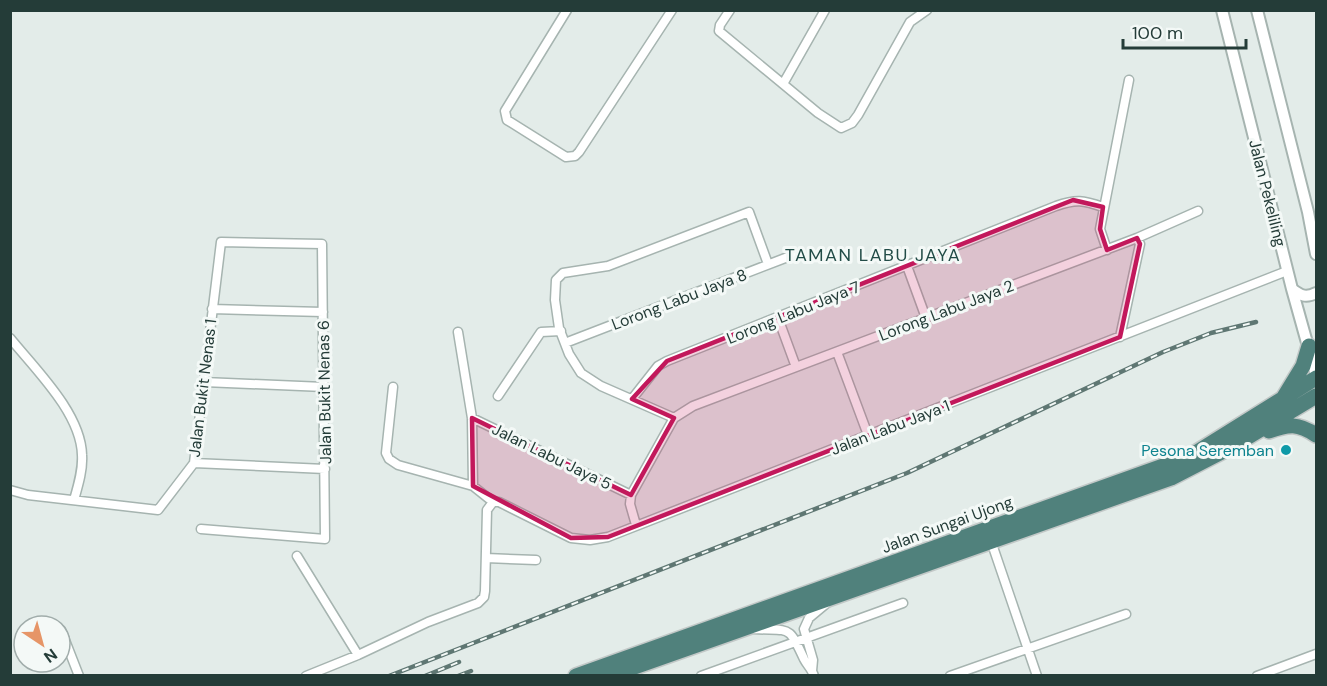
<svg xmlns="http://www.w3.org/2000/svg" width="1327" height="686" viewBox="0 0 1327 686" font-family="'DM Sans',sans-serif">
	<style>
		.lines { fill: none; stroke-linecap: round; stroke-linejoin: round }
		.minor-casing { stroke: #a6b4b0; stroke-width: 11 }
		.tertiary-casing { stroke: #a6b4b0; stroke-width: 14 }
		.trunk-casing { stroke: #c2c8c7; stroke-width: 18 }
		.minor { stroke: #fff; stroke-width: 8 }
		.tertiary { stroke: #fff; stroke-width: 10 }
		.trunk { stroke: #50817c; stroke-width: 15 }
		.rail-casing { stroke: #5f7773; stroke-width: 4.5 }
		.rail { stroke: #f4f9f7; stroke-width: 2; stroke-dasharray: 7; stroke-linecap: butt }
		.marked { fill: #c2185b; fill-opacity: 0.2; stroke: #c2185b; stroke-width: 4.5; stroke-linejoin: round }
		.culture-dot { fill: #0f9aa8; stroke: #f4f9f7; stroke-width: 2 }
		.labels { text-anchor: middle; stroke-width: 6; stroke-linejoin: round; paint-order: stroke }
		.street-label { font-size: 16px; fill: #243c38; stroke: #f4f9f7 }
		.culture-label { font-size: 16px; fill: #0d838f; stroke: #f4f9f7; text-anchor: end }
		.neighbourhood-label { font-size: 18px; letter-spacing: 1.5px; fill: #224c47; stroke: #f4f9f7 }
	</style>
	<rect width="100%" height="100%" fill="#e3ece9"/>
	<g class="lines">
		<defs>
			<path id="minor" d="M567,10L505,111L507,120L566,157L575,156L579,152L672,10
				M730,10L720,25L719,31L818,113L841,128L852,123L858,115L910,22L927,10
				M783,84L825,10
				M1107,250L1100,229L1129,80
				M907,266L926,318
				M212,309L323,312
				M778,318L796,367
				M458,332L472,418L473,486
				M1120,337L1140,244L1137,238
				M10,338C35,369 81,413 82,455C83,470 78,486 74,500
				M565,343L793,255
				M837,352L868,435
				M204,382L324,387
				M393,387L386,453L389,459L398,465L473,486L493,502H499L571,538L590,540L608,537L1287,271
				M498,396L541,332L561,331
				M632,399L658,366L667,361L1056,206C1076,199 1083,200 1103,207
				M472,418L631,495
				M674,418L601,386L581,373L569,354L559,328L555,300L556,280L563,273L608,266L749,212L768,264
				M194,463L325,469
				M10,490L28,495L158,510L194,463L221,242L322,244L325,539L201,529
				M636,525L630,504L631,495L674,418L693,406L1137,238L1198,211
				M991,541L1037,676
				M297,556L358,655
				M486,558L536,560
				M754,629C791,631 788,624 804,659C807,665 812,669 814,676
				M61,630L79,676
				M812,671L813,660L804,629L809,618L827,603
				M306,676L358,655L428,622L478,603L484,597L485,591L487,510L493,502
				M701,676L903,603
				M950,676L1126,614
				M1257,676L1316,654"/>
			<path id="tertiary" d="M1222,10L1292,289L1316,375
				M1257,10L1308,212L1316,254
				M1292,289C1301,296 1306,298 1316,293"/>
			<path id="trunk" d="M1284,397L1303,366L1309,346
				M1269,431C1289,424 1298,423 1316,435
				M576,676L1163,466L1197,452L1316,378
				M609,676L1171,478L1233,446L1316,396"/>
		</defs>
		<use href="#minor" class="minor-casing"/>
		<use href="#tertiary" class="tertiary-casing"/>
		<use href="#trunk" class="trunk-casing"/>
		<use href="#minor" class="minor"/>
		<use href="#tertiary" class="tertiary"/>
		<use href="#trunk" class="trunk"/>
		<defs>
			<path id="rail" d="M389,676L907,473L1163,352L1211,333L1256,322
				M425,676L459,662
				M458,676L471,671"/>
		</defs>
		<use href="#rail" class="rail-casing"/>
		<use href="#rail" class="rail"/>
	</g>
	<path class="marked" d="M1073,200L1103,207L1100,229L1107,250L1137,238L1140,244L1120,337L608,537L571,538L473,486L472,418L631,495L674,418L632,399L667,361Z"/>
	<circle class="culture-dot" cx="1286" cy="450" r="6"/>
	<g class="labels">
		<g class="street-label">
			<text transform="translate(1268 193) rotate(76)" y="6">Jalan Pekeliling</text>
			<text transform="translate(679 299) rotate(-21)" y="6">Lorong Labu Jaya 8</text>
			<text transform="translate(946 310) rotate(-21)" y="6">Lorong Labu Jaya 2</text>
			<text transform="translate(793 312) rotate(-22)" y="6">Lorong Labu Jaya 7</text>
			<text transform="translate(202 388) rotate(-83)" y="6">Jalan Bukit Nenas 1</text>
			<text transform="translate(324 392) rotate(-91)" y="6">Jalan Bukit Nenas 6</text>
			<text transform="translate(890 427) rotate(-21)" y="6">Jalan Labu Jaya 1</text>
			<text transform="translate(552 456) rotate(26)" y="6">Jalan Labu Jaya 5</text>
			<text transform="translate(947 524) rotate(-20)" y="6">Jalan Sungai Ujong</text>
		</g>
		<g class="culture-label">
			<text x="1274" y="456">Pesona Seremban</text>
		</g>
		<g class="neighbourhood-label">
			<text x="873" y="261">TAMAN LABU JAYA</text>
		</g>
	</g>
	<rect width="1327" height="686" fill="none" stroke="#243c38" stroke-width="24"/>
	<g transform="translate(42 644) rotate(144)"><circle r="28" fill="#f4f9f7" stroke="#a1adab" stroke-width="1.5"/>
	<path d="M0-4.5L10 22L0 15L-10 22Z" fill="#e69567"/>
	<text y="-9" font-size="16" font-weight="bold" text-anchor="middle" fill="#243c38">N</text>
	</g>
	<path d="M1123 39v9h123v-9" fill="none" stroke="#243c38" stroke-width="3"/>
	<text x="1132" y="39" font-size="18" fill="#243c38" stroke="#f4f9f7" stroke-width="4.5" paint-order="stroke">100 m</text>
</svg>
